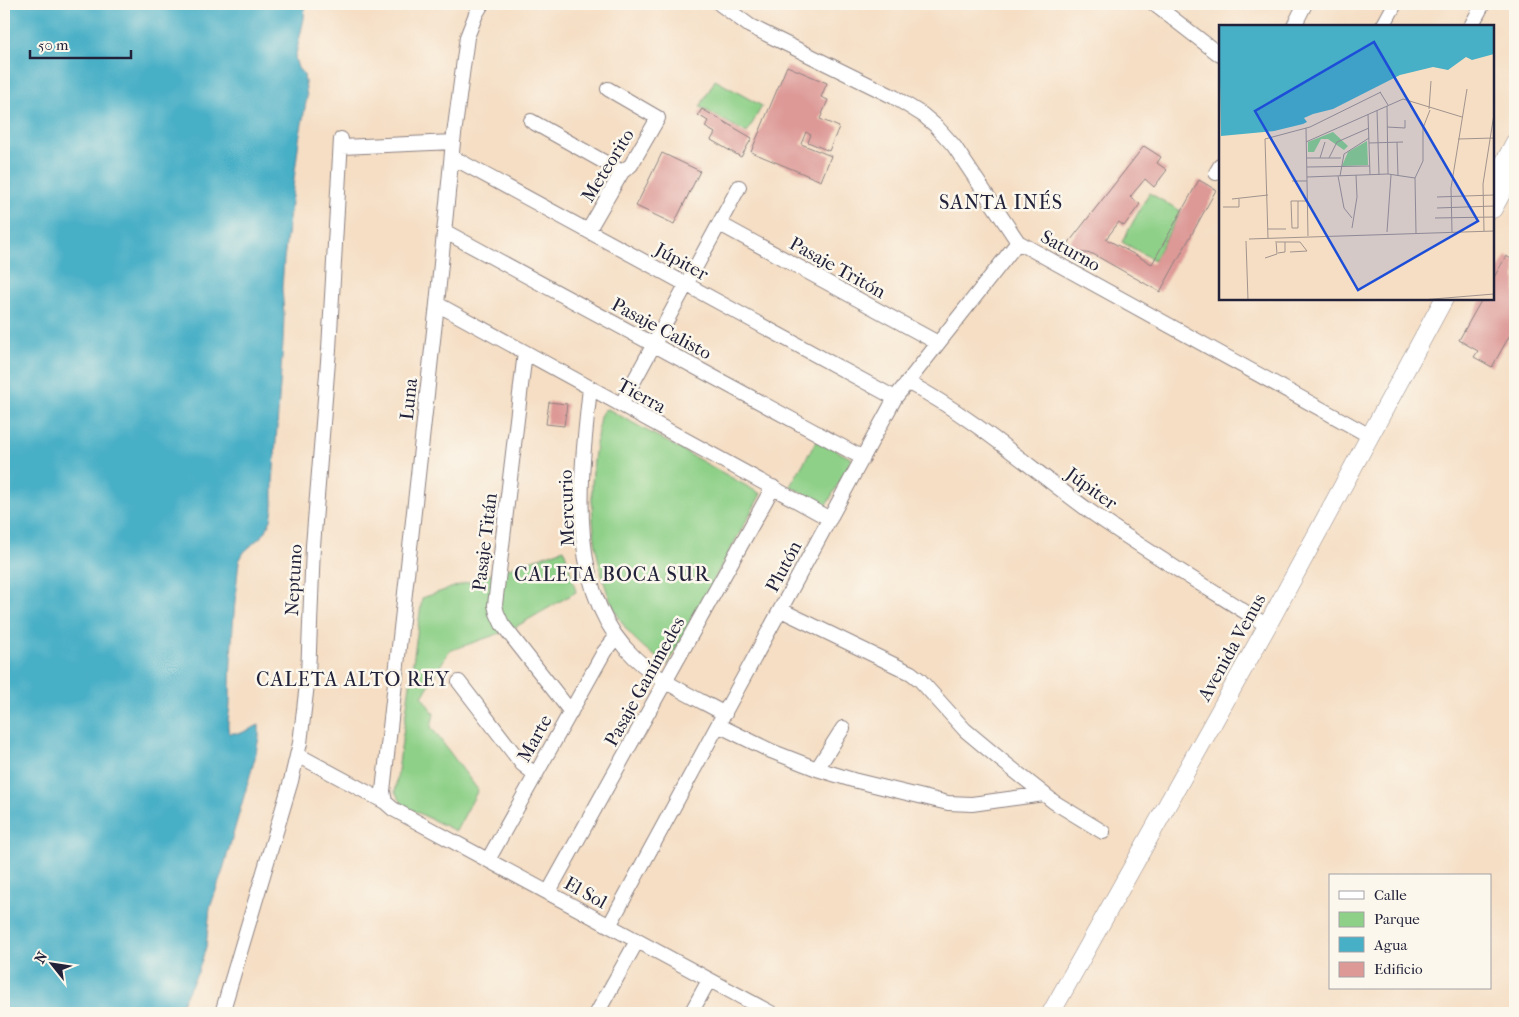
<svg xmlns="http://www.w3.org/2000/svg" width="1519" height="1017" viewBox="0 0 1519 1017" font-family="'IM FELL French Canon',serif">
	<style>
		.green { fill: #8ed088; stroke: #587962 }
		.water { fill: #47afc6; stroke: #346880 }
		.building { fill: #dd9996 }
		.lines { fill: none; stroke-linecap: round; stroke-linejoin: round }
		.minor-casing { stroke: #8c8080; stroke-width: 16 }
		.tertiary-casing { stroke: #8c8080; stroke-width: 19 }
		.minor { stroke: #fff; stroke-width: 14 }
		.tertiary { stroke: #fff; stroke-width: 18 }
		.labels { text-anchor: middle; stroke-width: 5; stroke-linejoin: round; paint-order: stroke }
		.street-label { font-size: 19px; fill: #22223b; stroke: #fbf7ec }
		.neighbourhood-label { font-size: 20px; letter-spacing: 1px; fill: #22223b; stroke: #fbf7ec }
		.inset-road { fill: none; stroke: #a1938d; stroke-width: 1 }
		.view { fill: #1d4ed8; fill-opacity: 0.15; stroke: #1d4ed8; stroke-width: 2.5 }
		.inset-edge { fill: none; stroke: #22223b; stroke-width: 2.5 }
	</style>
	<rect width="100%" height="100%" fill="#fbf7ec"/>
	<filter id="ink" filterUnits="userSpaceOnUse"><feTurbulence type="fractalNoise" baseFrequency=".02" numOctaves="2"/><feDisplacementMap in="SourceGraphic" scale="10" xChannelSelector="R" yChannelSelector="G"/><feConvolveMatrix kernelMatrix="1 2 1 2 8 2 1 2 1" color-interpolation-filters="sRGB"/></filter>
	<filter id="wash" filterUnits="userSpaceOnUse"><feTurbulence type="fractalNoise" baseFrequency=".0096" numOctaves="4" result="noise"/><feDisplacementMap in="SourceGraphic" scale="20" xChannelSelector="R" yChannelSelector="G"/><feGaussianBlur stdDeviation="1.12" result="paint"/><feColorMatrix in="noise" values="0 0 0 0 0 0 0 0 0 0 0 0 0 0 0 0 0 1.4 0 .05"/><feComposite in="paint" operator="in"/></filter>
	<g filter="url(#wash)">
		<rect width="100%" height="100%" fill="#f5dec4"/>
		<path class="green" d="M715,80L762,106L747,133L700,107Z
			M1149,193L1181,211L1154,260L1122,242Z
			M608,409L761,494L667,665C655,656 643,648 632,636C599,598 591,533 592,484C593,461 597,438 600,416L604,410Z
			M817,440L852,459L826,506L790,486Z
			M564,549L576,592L512,629L449,651L422,697L434,714L431,727L478,790L456,831L404,806L395,792L422,598Z"/>
		<path class="water" d="M4,4H305L304,19L295,58L298,68L304,75L307,97L299,140L284,259L282,288L284,315L283,343L273,483V507L271,520L265,533L244,552L239,561C234,608 230,655 230,702C230,713 226,723 229,733H241L259,725V737L255,758L222,873L210,908L206,947L198,972L177,1013H4Z"/>
		<g id="blocks">
			<path class="building" d="M787,66L827,83L821,97L828,100L820,119L839,127L829,151L808,142L811,135L806,132L801,144L831,156L821,181L751,152Z
				M702,109L752,138L741,157L711,140L715,133L705,127L708,121L698,115Z
				M1144,146L1161,157L1157,163L1167,170L1154,187L1145,179L1130,197L1140,204L1124,226L1119,222L1106,239L1152,264L1199,180L1216,190L1160,292L1093,254L1077,252L1067,245Z
				M662,153L700,171L674,224L636,206Z
				M1506,256L1515,261V326L1492,367L1474,357L1478,351L1459,340L1482,299H1493V279Z
				M549,402L567,404L564,426L546,424Z"/>
		</g>
	</g>
	<g filter="url(#ink)">
		<use href="#blocks" fill-opacity="0" stroke="#8c8080" stroke-width="1"/>
		<g class="lines">
			<defs>
				<path id="minor" d="M720,4L750,26L894,97L923,115L936,126L954,146L1018,242L1370,436
					M1154,4L1220,55
					M1294,26L1305,4
					M1383,26L1395,4
					M1471,26L1483,4
					M531,121L622,172
					M342,147L453,142
					M452,157L895,398
					M1216,173L1220,166
					M720,224L938,343
					M444,231L863,458
					M588,231L622,172L631,165L658,118L608,89
					M437,304L830,519
					M525,352L495,605L497,613L502,624L571,712
					M907,382C973,417 1028,466 1088,510C1143,549 1201,584 1258,620
					M590,388C581,474 564,592 635,658C660,682 694,697 725,714
					M621,405L739,187
					M781,610L911,673L920,680L965,730L1001,760L1054,802L1103,832
					M459,682L522,764L536,775
					M718,725L771,751L817,769L853,780L948,803L972,804L1044,794
					M298,755L385,802L393,809L771,1013
					M817,769L843,728
					M385,802L383,791L437,304L453,142L467,37L476,14L482,4
					M488,860L604,652L616,637
					M548,893L773,487
					M609,926L895,398L1018,242
					M222,1013L291,781L300,743L308,676L313,546L329,349L341,139
					M597,1013L637,941
					M691,1013L709,980"/>
				<path id="tertiary" d="M1493,184L1515,142
					M1493,209L1513,172
					M1051,1013L1266,628L1444,299"/>
			</defs>
			<use href="#minor" class="minor-casing"/>
			<use href="#tertiary" class="tertiary-casing"/>
			<use href="#minor" class="minor"/>
			<use href="#tertiary" class="tertiary"/>
		</g>
	</g>
	<g class="labels">
		<g class="street-label">
			<text transform="translate(607 165) rotate(-58)" y="7">Meteorito</text>
			<text transform="translate(1071 250) rotate(29)" y="7">Saturno</text>
			<text transform="translate(682 261) rotate(29)" y="7">Júpiter</text>
			<text transform="translate(838 267) rotate(29)" y="7">Pasaje Tritón</text>
			<text transform="translate(662 328) rotate(28)" y="7">Pasaje Calisto</text>
			<text transform="translate(642 395) rotate(29)" y="7">Tierra</text>
			<text transform="translate(408 399) rotate(-84)" y="7">Luna</text>
			<text transform="translate(1092 488) rotate(36)" y="7">Júpiter</text>
			<text transform="translate(566 508) rotate(-92)" y="7">Mercurio</text>
			<text transform="translate(484 542) rotate(-83)" y="7">Pasaje Titán</text>
			<text transform="translate(783 566) rotate(-62)" y="7">Plutón</text>
			<text transform="translate(293 580) rotate(-87)" y="7">Neptuno</text>
			<text transform="translate(1231 647) rotate(-61)" y="7">Avenida Venus</text>
			<text transform="translate(644 681) rotate(-61)" y="7">Pasaje Ganímedes</text>
			<text transform="translate(534 738) rotate(-61)" y="7">Marte</text>
			<text transform="translate(586 892) rotate(29)" y="7">El Sol</text>
		</g>
		<g class="neighbourhood-label">
			<text x="1001" y="209">SANTA INÉS</text>
			<text x="612" y="581">CALETA BOCA SUR</text>
			<text x="353" y="686">CALETA ALTO REY</text>
		</g>
	</g>
	<g transform="translate(1219 25)">
		<rect width="275" height="275" fill="#f5dec4"/>
		<path d="M114,107L129,121L125,125L109,114H102L95,127H89V117ZM148,116L149,140L123,141L129,127Z" fill="#8ed088"/>
		<path d="M0,0H275V29L253,35L247,32L229,45L214,42L181,50L114,84L94,89L85,93L88,97L84,99L55,106L2,111Z" fill="#47afc6"/>
		<path class="inset-road" d="M161,67L169,80M168,81L169,149M210,84L212,56M158,85L160,150M149,89L151,150M168,102L186,103V95M87,103L89,211M239,114L275,113M87,117L184,74L243,92M178,117L179,151M150,118L184,117M87,133H122M101,133L106,117M110,133L118,117L150,103M88,142L151,141M119,151L125,183L133,193M121,151L125,129L150,113M88,152L169,149L196,153M73,156H88M218,172L275,170M13,174L49,170M79,176V203H73L72,176H89M4,182H20V174M218,183L275,181M216,193L275,192M133,203L138,172L137,150M49,204H67M265,206L264,159L275,89M168,207L172,150M233,207L232,163L248,64M197,208L196,153L204,136V103L211,85M49,213L46,114L91,102L162,67M30,214L275,206M27,216L29,275M58,217H81L88,226L71,227M59,228L66,227V217M46,233L58,229L57,216M202,275L275,269"/>
		<path class="view" d="M155,17L259,196L139,265L36,86Z"/>
		<rect width="275" height="275" class="inset-edge"/>
	</g>
	<rect width="1519" height="1017" fill="none" stroke="#fbf7ec" stroke-width="20"/>
	<rect x="1329" y="874" width="162" height="115" fill="#fbf7ec" stroke="#a4a2a5"/>
	<rect x="1339" y="891" width="25" height="8" fill="#ffffff" stroke="#a4a2a5"/>
	<text x="1374" y="900" font-size="15" fill="#22223b">Calle</text>
	<rect x="1339" y="912" width="25" height="15" fill="#8ed088" stroke="#a4a2a5"/>
	<text x="1374" y="924" font-size="15" fill="#22223b">Parque</text>
	<rect x="1339" y="937" width="25" height="15" fill="#47afc6" stroke="#a4a2a5"/>
	<text x="1374" y="950" font-size="15" fill="#22223b">Agua</text>
	<rect x="1339" y="962" width="25" height="15" fill="#dd9996" stroke="#a4a2a5"/>
	<text x="1374" y="974" font-size="15" fill="#22223b">Edificio</text>
	<g transform="translate(52 964) rotate(300)" stroke="#fbf7ec" stroke-width="4" paint-order="stroke">
	<path d="M0-4L9 19L0 12L-9 19Z" fill="#22223b"/>
	<text y="-8" font-size="14" font-weight="bold" text-anchor="middle" fill="#22223b">N</text>
	</g>
	<path d="M30 50v8h101v-8" fill="none" stroke="#22223b" stroke-width="2.5"/>
	<text x="38" y="50" font-size="15" fill="#22223b" stroke="#fbf7ec" stroke-width="4" paint-order="stroke">50 m</text>
</svg>
